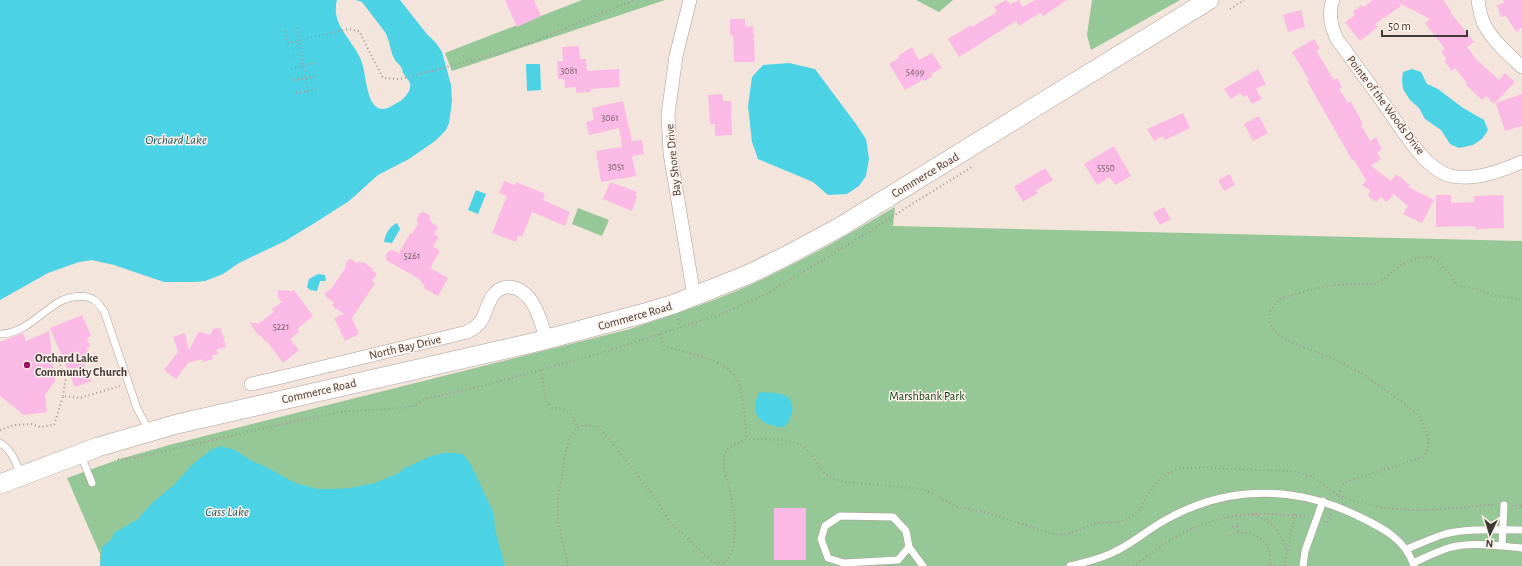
<svg xmlns="http://www.w3.org/2000/svg" width="1522" height="566" viewBox="0 0 1522 566" font-family="'Alegreya Sans',sans-serif">
	<style>
		.green { fill: #95c797 }
		.water { fill: #4bd2e4 }
		.building { fill: #fbbae5 }
		.lines { fill: none; stroke-linecap: round; stroke-linejoin: round }
		.service-casing { stroke: #ac9e96; stroke-width: 8 }
		.minor-casing { stroke: #ac9e96; stroke-width: 14 }
		.secondary-casing { stroke: #ac9e96; stroke-width: 20 }
		.path { stroke: #a49993; stroke-width: 2; stroke-dasharray: 1 3; stroke-linecap: butt }
		.service { stroke: #fff; stroke-width: 7 }
		.minor { stroke: #fff; stroke-width: 13 }
		.secondary { stroke: #fff; stroke-width: 19 }
		.poi-dot { fill: #9a1164; stroke: #fef2eb; stroke-width: 1.5 }
		.labels { text-anchor: middle; stroke-width: 3; stroke-linejoin: round; paint-order: stroke }
		.number-label { font-size: 10px; fill: #705b63 }
		.street-label { font-size: 12px; fill: #413b38; stroke: #fef2eb }
		.poi-label { font-size: 12px; font-weight: bold; fill: #413b38; stroke: #fef2eb; text-anchor: start }
		.park-label { font-size: 12px; fill: #083c11; stroke: #fef2eb }
		.water-label { font-size: 13px; font-style: italic; fill: #245b63; stroke: #fef2eb }
	</style>
	<rect width="100%" height="100%" fill="#f3e4dc"/>
	<path class="green" d="M582,0H665L452,71L445,53Z
		M916,0H953L939,12Z
		M1092,0H1180L1091,50L1087,35Z
		M895,207L893,226L1522,241V566H100V554L67,478L120,459L173,444L630,329C665,317 700,306 734,292C790,268 843,238 895,207Z
		M578,208L609,220L602,236L572,224Z"/>
	<path class="water" d="M0,0H337C330,24 353,40 361,60C366,72 366,102 378,108C384,111 390,107 395,104C402,101 412,92 410,83C408,79 405,76 403,73C402,69 403,70 401,67C400,65 397,63 395,60C390,52 390,40 385,32L362,2L356,0H400L426,33L436,43L442,52L451,85L452,101L449,123L446,130L435,141L409,159L378,175L349,201L313,224L285,241L239,263L223,274L205,281L196,282H164L114,265L92,260L79,262L48,273L0,300Z
		M789,63L815,69L856,124L866,139L869,159L866,176L859,186L847,194L828,195L813,182L758,159L752,142L748,106L752,77L763,65Z
		M526,64H540L541,90L527,91Z
		M1412,69L1421,72L1427,84L1438,89L1463,108L1484,120L1488,130L1482,139L1473,145L1459,148L1450,144L1441,130L1425,119L1419,108L1410,100L1403,89L1402,80L1403,72Z
		M476,190L486,194L478,214L468,210Z
		M397,223L400,229L392,243L384,242C386,233 389,227 397,223Z
		M318,274L325,275L326,281H320L317,291L310,290L307,287L309,279Z
		M760,392C768,393 779,392 786,396C797,402 792,420 784,427C763,427 746,414 760,392Z
		M221,446L235,450L252,461L266,467L295,483L317,489H333L350,488L375,483L397,474L405,468L431,456L444,453H455L463,454L471,465L494,514L495,530L505,566H100L102,547L112,539L114,533L138,519L152,503L174,485L193,464L211,450Z"/>
	<path class="building" d="M505,0H534L541,16L517,27Z
		M1006,0L1010,4L1019,0L1023,7L1035,0H1067L1043,16L1040,13L1019,26L1016,21L959,57L948,39L971,25L972,27L997,12L994,7Z
		M1373,0H1443L1451,11L1450,12L1474,42L1467,47L1477,60L1499,80L1505,73L1515,82L1494,104L1486,96L1482,100L1466,85L1467,83L1455,68L1452,71L1444,61L1447,59L1441,52L1445,49L1425,23L1430,19L1399,3L1401,6L1375,24L1378,27L1360,41L1345,22L1355,15L1353,12L1361,5L1363,7Z
		M1503,0H1522V28L1516,32L1506,16L1501,17L1497,5L1504,3Z
		M1301,10L1305,27L1288,32L1283,15Z
		M730,19H745V27L753,26V33H754L755,62H734L733,35H730Z
		M1314,39L1320,49L1316,51L1334,80L1337,78L1342,87L1339,89L1348,103L1351,102L1363,124L1361,125L1370,141L1376,137L1382,149L1377,152L1381,159L1371,166L1391,181L1396,174L1410,185L1408,187L1434,200L1422,223L1403,214L1408,206L1394,194L1387,202L1381,197L1376,202L1368,196L1370,190L1362,185L1366,180L1354,160H1352L1307,81L1309,80L1292,52Z
		M579,46L580,59H586L587,71L619,69L620,87L590,89L591,92L576,93V87L565,88L564,79H558L557,61H563L562,47Z
		M912,47L919,60L932,53L942,68L931,74L933,76L925,81L924,79L905,90L889,64L899,58L898,56Z
		M1258,69L1266,84L1256,89L1262,99L1252,104L1247,95L1243,97L1240,93L1231,99L1224,89Z
		M722,94L723,101H731L732,135L715,136V124H710L708,95Z
		M1522,94V126L1505,131L1496,103Z
		M623,101L632,141L642,140L644,154L632,156L636,176L601,182L596,151L622,147L619,128L589,135L586,122L594,120L592,108Z
		M1183,113L1190,128L1165,140L1163,136L1154,141L1147,129Z
		M1259,116L1268,133L1253,141L1244,124Z
		M1114,146L1131,176L1115,185L1110,177L1097,185L1084,164Z
		M1045,168L1053,180L1036,190L1038,193L1023,202L1014,187Z
		M1230,174L1235,185L1224,191L1218,180Z
		M504,181L515,185L516,182L545,194L543,200L570,212L565,226L532,212L522,237L518,235L516,242L492,233L507,196L499,193Z
		M610,182L637,192L635,195L637,196L632,211L603,199Z
		M1436,195H1451V203L1474,202V196L1503,195L1504,228L1475,229V226L1436,227Z
		M1164,207L1171,219L1160,225L1153,213Z
		M424,212L431,216L429,219L432,221L431,222L438,227L434,234L439,237L433,247L440,251L430,268L448,278L438,296L423,288L425,285L420,282L421,280L386,260V255L389,251L392,250L399,253L410,233L412,234L418,224L417,218L420,213Z
		M351,259L357,263L358,261L362,263L363,262L373,269L372,270L377,274L372,281L375,283L352,318L359,334L345,341L334,318L344,314L332,306L334,303L326,297L325,293L331,289L346,267L345,264L348,260Z
		M278,290L291,291L294,290L313,316L297,329L299,332L290,339L299,350L283,363L266,340L265,341L260,335L259,336L249,322L258,324L274,312L272,309L282,302L278,297Z
		M82,315L91,336L87,338L90,347L86,348L90,356L82,359L92,381L75,387L50,328Z
		M217,328L221,329L226,347L216,350L218,354L212,356L213,359L203,362L202,359L188,363L176,379L164,370L178,352L173,337L185,333L189,350L198,333L201,332L210,335L213,329Z
		M49,331L55,381L45,395L47,412L24,415L0,396V342L23,333L26,341Z
		M774,508H806V560H774Z"/>
	<g class="lines">
		<defs>
			<path id="service" d="M0,334C24,334 40,313 59,302C68,297 85,293 94,300C98,302 101,308 104,311L137,408L149,431
				M0,443C12,450 16,463 21,475
				M81,455L92,483
				M1502,546L1504,505
				M909,547L898,560L844,563L828,558L821,539L825,526L840,516L893,517L906,531L909,547L923,566
				M1407,549C1419,544 1432,538 1445,534C1469,528 1497,530 1522,530
				M1413,563C1424,558 1436,552 1448,548C1472,541 1498,546 1522,548
				M1070,566C1085,562 1102,559 1116,551C1134,542 1150,528 1167,519C1230,484 1297,486 1360,517C1383,528 1406,540 1414,566
				M1303,566L1305,551L1323,501"/>
			<path id="minor" d="M690,0L676,56L668,114L670,153L694,296
				M1333,0C1328,13 1331,27 1337,39C1354,63 1372,87 1389,111C1400,127 1415,151 1430,164C1436,169 1443,174 1451,176C1474,181 1501,171 1522,162
				M1478,0C1479,8 1481,17 1484,24C1492,40 1510,56 1522,67
				M251,384L278,378L467,332C489,322 482,308 495,293C499,289 504,287 509,287C533,288 541,321 546,339"/>
			<path id="secondary" d="M0,484L98,447L177,424L536,342L645,313L674,304L747,275L784,257L840,227L1209,0"/>
		</defs>
		<use href="#service" class="service-casing"/>
		<use href="#minor" class="minor-casing"/>
		<use href="#secondary" class="secondary-casing"/>
		<path class="path" d="M1230,9L1244,0
			M297,28L300,40L299,43L308,91L319,88
			M285,31L288,43L349,29L359,31L383,78L400,79L500,53L532,42L634,0
			M289,56L301,54
			M291,69L315,63
			M294,80L317,76
			M296,93L308,91
			M678,319L680,327
			M660,334L664,346C684,352 725,359 736,378C745,394 744,421 747,439
			M60,365L66,377L63,396
			M541,370L546,401L552,408C568,407 571,415 578,427
			M0,430L14,425L32,424L40,427L54,425L63,396L80,398L120,386
			M118,459L135,458L287,423L346,411L392,409L413,406L425,399L482,386L601,353L722,314L766,294L874,229L904,209L972,167
			M1339,497V496C1366,505 1394,511 1422,510C1447,510 1471,505 1496,505
			M1512,506H1522
			M1254,514C1275,524 1279,529 1286,549
			M1236,515L1239,533
			M1324,522L1327,523L1331,514
			M1232,527L1237,526
			M1230,536C1241,529 1262,534 1268,547C1270,553 1270,560 1270,566
			M568,566L558,522V501L566,450L571,435L578,427L588,425L598,427L606,435L656,499L670,522L707,557L715,562L724,563C743,545 733,506 728,484C726,475 722,466 724,457C725,450 730,447 736,444C741,442 745,439 750,439C766,439 794,438 806,449C823,466 816,475 844,482L915,488L929,492L957,507L985,512L1053,534L1063,535L1079,530L1095,523L1120,522L1131,517L1141,508L1144,501L1158,481L1166,474L1181,468L1205,467L1224,469L1293,471L1311,476L1339,496L1341,486L1348,481L1423,457L1428,449L1429,440L1420,417L1405,404L1363,374L1332,358L1286,340L1274,331L1269,321L1270,311L1281,298L1310,290L1335,285L1374,284L1385,278L1399,266L1416,258L1433,257L1451,275L1456,285L1481,290L1489,295L1522,299
			M1133,566C1147,558 1159,546 1174,538C1209,517 1247,511 1287,515C1294,516 1300,515 1308,517
			M1270,566H1276
			M1284,566L1295,514"/>
		<use href="#service" class="service"/>
		<use href="#minor" class="minor"/>
		<use href="#secondary" class="secondary"/>
	</g>
	<circle class="poi-dot" cx="27" cy="365" r="4"/>
	<g class="labels">
		<g class="number-label">
			<text x="569" y="74">3081</text>
			<text x="915" y="75">5499</text>
			<text x="610" y="121">3061</text>
			<text x="616" y="170">3051</text>
			<text x="1106" y="171">5550</text>
			<text x="412" y="259">5261</text>
			<text x="281" y="330">5221</text>
		</g>
		<g class="street-label">
			<text transform="translate(1386 105) rotate(53)" y="4">Pointe of the Woods Drive</text>
			<text transform="translate(673 160) rotate(-96)" y="4">Bay Shore Drive</text>
			<text transform="translate(925 175) rotate(-31)" y="4">Commerce Road</text>
			<text transform="translate(635 316) rotate(-16)" y="4">Commerce Road</text>
			<text transform="translate(405 347) rotate(-13)" y="4">North Bay Drive</text>
			<text transform="translate(319 391) rotate(-13)" y="4">Commerce Road</text>
		</g>
		<g class="poi-label">
			<text x="35" y="362">Orchard Lake<tspan x="35" dy="14">Community Church</tspan></text>
		</g>
		<g class="park-label">
			<text x="927" y="400">Marshbank Park</text>
		</g>
		<g class="water-label">
			<text x="176" y="144">Orchard Lake</text>
			<text x="227" y="516">Cass Lake</text>
		</g>
	</g>
	<g transform="translate(1490 534) rotate(184)" stroke="#fef2eb" stroke-width="3" paint-order="stroke">
	<path d="M0-3L7 15L0 10L-7 15Z" fill="#413b38"/>
	<text y="-6" font-size="11" font-weight="bold" text-anchor="middle" fill="#413b38">N</text>
	</g>
	<path d="M1382 30v6h85v-6" fill="none" stroke="#413b38" stroke-width="2"/>
	<text x="1388" y="30" font-size="12" fill="#413b38" stroke="#fef2eb" stroke-width="3" paint-order="stroke">50 m</text>
</svg>
